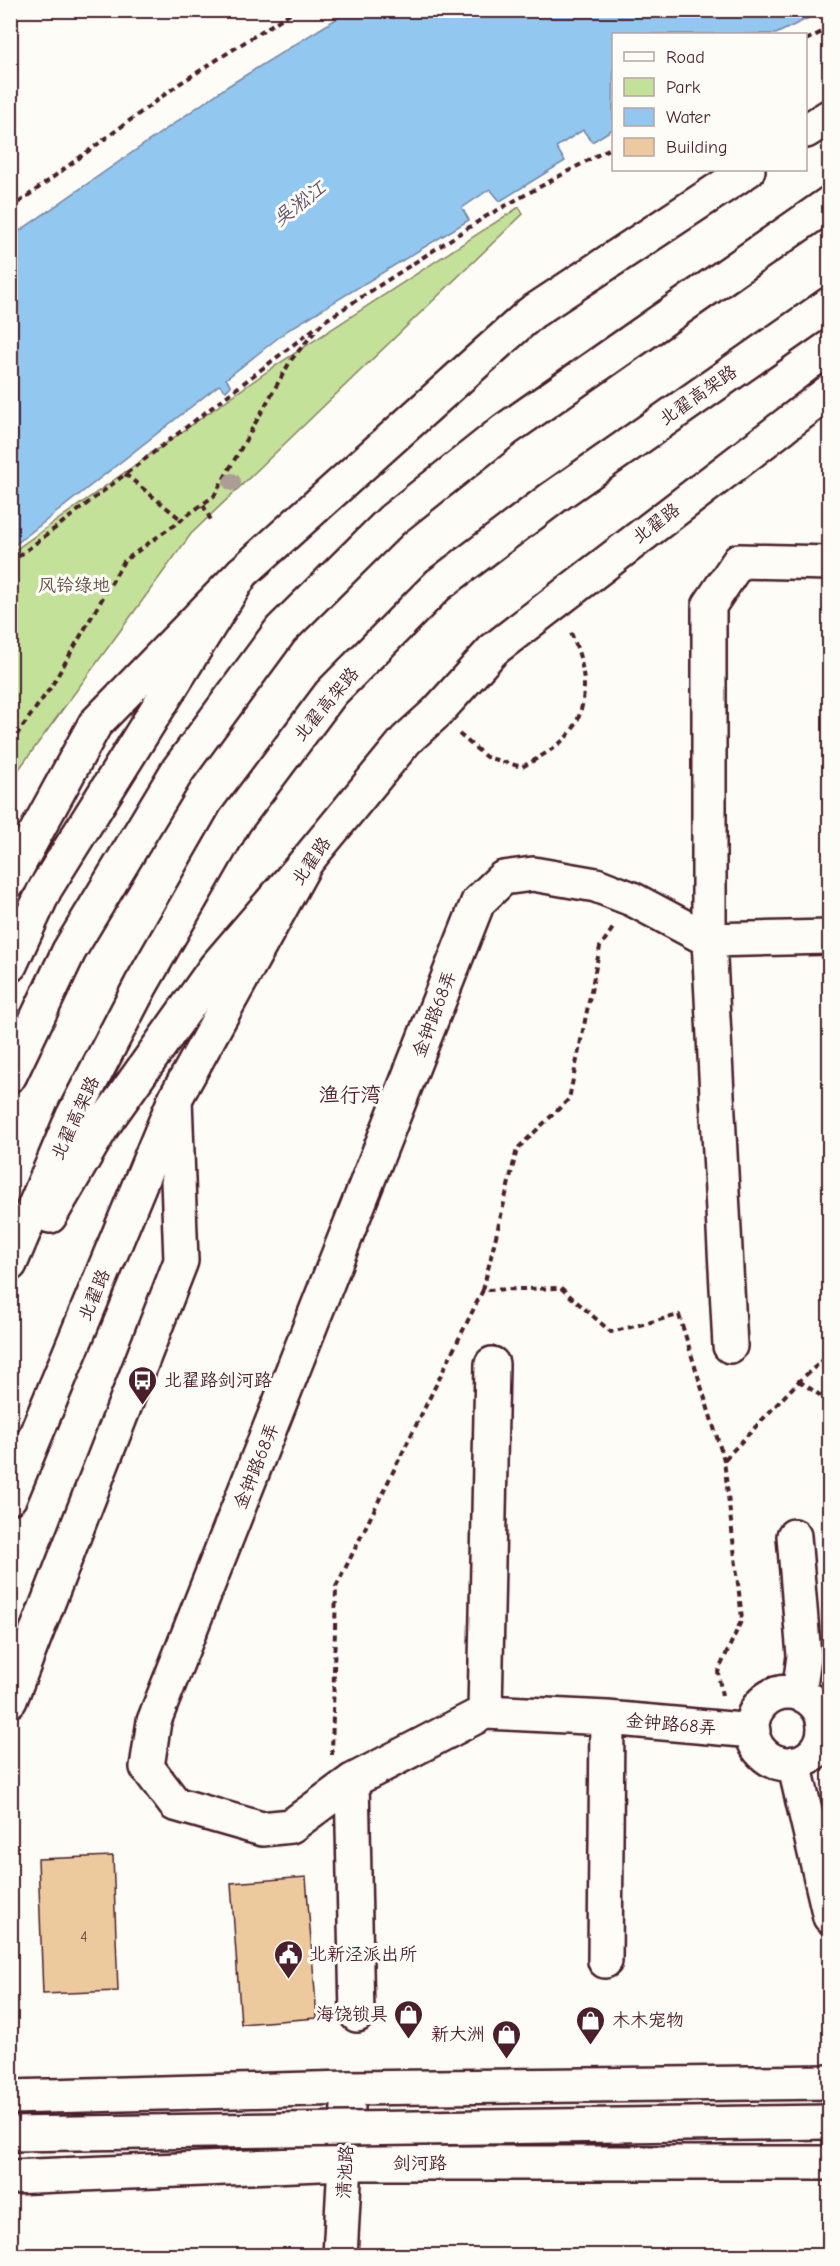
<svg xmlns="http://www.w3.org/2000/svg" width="840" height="2266" viewBox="0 0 840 2266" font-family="'Comic Neue','LXGW WenKai TC',sans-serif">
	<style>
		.green { fill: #c4e199; stroke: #878062; stroke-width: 1.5 }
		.water { fill: #92c7f0; stroke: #7584a1; stroke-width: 1.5 }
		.building { fill: #edca9e; stroke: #4a1f2b; stroke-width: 1.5 }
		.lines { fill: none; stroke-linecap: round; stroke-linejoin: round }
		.minor-casing { stroke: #4a1f2b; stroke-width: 38 }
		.major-casing { stroke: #4a1f2b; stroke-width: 38 }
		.highway-casing { stroke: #4a1f2b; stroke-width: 38 }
		.path { stroke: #4a1f2b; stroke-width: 4; stroke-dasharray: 6 4.5; stroke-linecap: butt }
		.minor { stroke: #fdfcf7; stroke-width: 33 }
		.major { stroke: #fdfcf7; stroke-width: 33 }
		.highway { stroke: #fdfcf7; stroke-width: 33 }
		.major-bridge-casing { stroke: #4a1f2b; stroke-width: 38; stroke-linecap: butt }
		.major-bridge { stroke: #fdfcf7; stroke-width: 33 }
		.tree { fill: #ab9d96 }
		.labels { text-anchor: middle; stroke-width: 6; stroke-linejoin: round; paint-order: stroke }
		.number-label { font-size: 15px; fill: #734a48 }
		.street-label { font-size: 18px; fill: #4a1f2b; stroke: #fdfcf7 }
		.park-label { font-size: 18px; fill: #685046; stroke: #fdfcf7 }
		.poi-label { font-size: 18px; fill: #4a1f2b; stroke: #fdfcf7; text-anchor: start }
		.water-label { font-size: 20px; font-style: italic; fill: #605166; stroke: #fdfcf7 }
		.quarter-label { font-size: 21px; fill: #4a1f2b; stroke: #fdfcf7 }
	</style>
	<rect width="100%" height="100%" fill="#fdfcf7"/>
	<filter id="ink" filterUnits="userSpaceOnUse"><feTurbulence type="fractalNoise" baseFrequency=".0167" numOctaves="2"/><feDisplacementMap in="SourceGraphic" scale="12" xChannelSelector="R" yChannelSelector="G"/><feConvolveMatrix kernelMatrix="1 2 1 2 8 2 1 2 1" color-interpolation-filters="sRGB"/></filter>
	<g filter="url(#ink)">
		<path class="green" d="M519,207L523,214L191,534L11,780V553L272,368Z"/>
		<path class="water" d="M349,11H823L776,34H614L613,129L592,142L583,130L556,147L565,161L500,201L490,189L462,208L469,220L288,330L226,379L231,386L226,391L219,385L11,548V237L228,86Z"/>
		<path class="building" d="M113,1856L118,1991L43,1994L38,1859Z
			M306,1877L317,2018L241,2024L231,1883Z"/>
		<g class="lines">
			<defs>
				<path id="minor" d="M730,1346L709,940V606L739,561L830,563
					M794,1536L804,1656L799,1694
					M752 1728a36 36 0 1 1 72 0a36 36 0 1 1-72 0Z
					M10,1700L181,1261L175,1099
					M485,1712L492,1364
					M753,1731L607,1718L485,1712L352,1781L291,1826L262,1829L175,1804L147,1767L154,1721L478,902L503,878L533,874L596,885L632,899L709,940L830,937
					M794,1763L830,1917
					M352,1781L357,2015
					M605,1961L607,1718
					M340,2256L349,2088"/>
				<path id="major" d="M806,131L830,116
					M10,880L95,724L242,573L531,313L748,170
					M10,1497L175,1099L306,862L406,740L437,712L493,650L830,391
					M10,2097L349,2088L830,2082
					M10,2177L345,2163H830"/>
				<path id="highway" d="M10,965L45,889L242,573
					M10,1075L69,951L178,770L281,630L392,520L505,430L830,203
					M50,1216L102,1127L215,968L306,862
					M10,1264L73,1116L141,985L235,821L331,693L438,585L554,497L830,304"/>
			</defs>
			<use href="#minor" class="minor-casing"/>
			<use href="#major" class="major-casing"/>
			<use href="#highway" class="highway-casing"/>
			<path class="path" d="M806,40L830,28
				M10,209L179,84L295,10
				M125,474L183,521
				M203,505L212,522
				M10,563L315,328
				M459,734L486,757L522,767C540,757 563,745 574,727C591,696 584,660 570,631
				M10,744L51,687L124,561L214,496L291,360L323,322L485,217L614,146
				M483,1290L517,1149L569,1099L600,947L613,928
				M799,1381L830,1402
				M725,1459L799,1381L830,1354
				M332,1755L336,1587L483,1290L561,1288L611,1332L679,1315L724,1460L742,1619L718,1672L722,1696"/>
			<use href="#minor" class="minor"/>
			<use href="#major" class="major"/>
			<use href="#highway" class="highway"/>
			<defs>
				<path id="major-bridge" d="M10,2134L830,2122"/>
			</defs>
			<use href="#major-bridge" class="major-bridge-casing"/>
			<use href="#major-bridge" class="major-bridge"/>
		</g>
		<circle class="tree" cx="232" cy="482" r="9"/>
	</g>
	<defs>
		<symbol id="bus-pin" viewBox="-11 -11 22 30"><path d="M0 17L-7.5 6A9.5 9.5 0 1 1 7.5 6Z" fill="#4a1f2b" stroke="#fdfcf7"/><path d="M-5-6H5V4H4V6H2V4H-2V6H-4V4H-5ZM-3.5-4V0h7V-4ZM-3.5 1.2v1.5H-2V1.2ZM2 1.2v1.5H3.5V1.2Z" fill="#fff"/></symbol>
		<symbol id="civic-pin" viewBox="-11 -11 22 30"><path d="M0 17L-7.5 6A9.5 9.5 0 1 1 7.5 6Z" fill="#4a1f2b" stroke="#fdfcf7"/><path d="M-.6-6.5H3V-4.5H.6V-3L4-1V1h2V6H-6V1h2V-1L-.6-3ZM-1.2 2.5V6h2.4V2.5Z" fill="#fff"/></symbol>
		<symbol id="shop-pin" viewBox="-11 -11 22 30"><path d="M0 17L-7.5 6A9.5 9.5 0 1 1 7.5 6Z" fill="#4a1f2b" stroke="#fdfcf7"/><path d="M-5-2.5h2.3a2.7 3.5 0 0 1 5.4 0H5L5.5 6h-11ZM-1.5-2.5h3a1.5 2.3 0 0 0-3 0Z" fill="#fff"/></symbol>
	</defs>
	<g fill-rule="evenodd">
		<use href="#bus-pin" x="126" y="1364" width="33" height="45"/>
		<use href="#civic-pin" x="272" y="1938" width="33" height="45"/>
		<use href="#shop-pin" x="392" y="1998" width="33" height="45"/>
		<use href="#shop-pin" x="574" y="2004" width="33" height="45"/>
		<use href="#shop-pin" x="490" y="2018" width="33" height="45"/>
	</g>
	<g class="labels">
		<g class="number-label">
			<text x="84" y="1942">4</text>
		</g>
		<g class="street-label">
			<text transform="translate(698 395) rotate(-35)" y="6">北翟高架路</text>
			<text transform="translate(656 523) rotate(-37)" y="6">北翟路</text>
			<text transform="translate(326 704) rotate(-50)" y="6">北翟高架路</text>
			<text transform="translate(311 861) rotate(-55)" y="6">北翟路</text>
			<text transform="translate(434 1014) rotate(-69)" y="6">金钟路68弄</text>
			<text transform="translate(75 1118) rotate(-65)" y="6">北翟高架路</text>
			<text transform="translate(94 1295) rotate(-67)" y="6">北翟路</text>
			<text transform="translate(256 1466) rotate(-68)" y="6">金钟路68弄</text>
			<text transform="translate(671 1724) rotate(5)" y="6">金钟路68弄</text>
			<text x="420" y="2169">剑河路</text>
			<text transform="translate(345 2172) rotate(-87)" y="6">清池路</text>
		</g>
		<g class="park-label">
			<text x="74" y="591">风铃绿地</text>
		</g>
		<g class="poi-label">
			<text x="164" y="1386">北翟路剑河路</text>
			<text x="309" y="1960">北新泾派出所</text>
			<text x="388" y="2020" text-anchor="end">海饶锁具</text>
			<text x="612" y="2026">木木宠物</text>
			<text x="485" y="2040" text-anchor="end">新大洲</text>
		</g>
		<g class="water-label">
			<text transform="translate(299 203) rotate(-37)" y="7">吴淞江</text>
		</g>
		<g class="quarter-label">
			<text x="350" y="1102">渔行湾</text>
		</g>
	</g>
	<rect width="840" height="2266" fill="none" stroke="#fdfcf7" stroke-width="36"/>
	<rect x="18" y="18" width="804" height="2230" fill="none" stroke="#4a1f2b" stroke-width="2" filter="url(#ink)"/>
	<rect x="612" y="33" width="195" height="138" fill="#fdfcf7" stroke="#b5a4a5" stroke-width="1.5"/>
	<rect x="624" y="52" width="30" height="9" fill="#fdfcf7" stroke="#b5a4a5" stroke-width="1.5"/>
	<text x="666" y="63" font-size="18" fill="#4a1f2b">Road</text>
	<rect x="624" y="78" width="30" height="18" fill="#c4e199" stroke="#b5a4a5" stroke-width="1.5"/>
	<text x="666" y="93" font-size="18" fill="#4a1f2b">Park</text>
	<rect x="624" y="108" width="30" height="18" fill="#92c7f0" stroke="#b5a4a5" stroke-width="1.5"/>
	<text x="666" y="123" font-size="18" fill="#4a1f2b">Water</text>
	<rect x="624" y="138" width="30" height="18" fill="#edca9e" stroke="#b5a4a5" stroke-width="1.5"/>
	<text x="666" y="153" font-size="18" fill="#4a1f2b">Building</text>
</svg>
